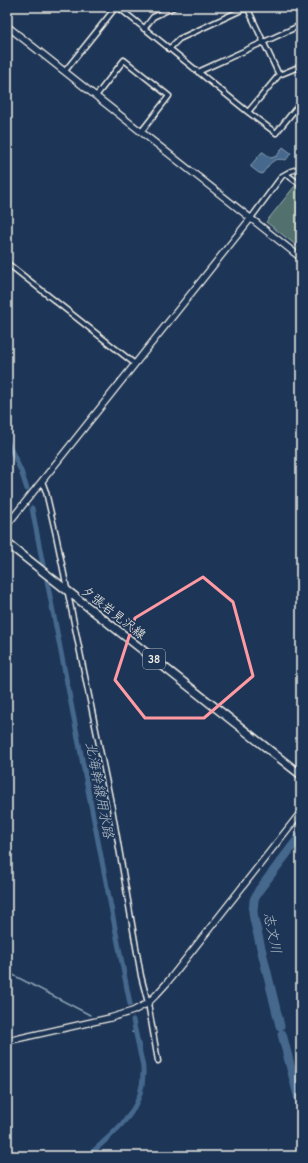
<svg xmlns="http://www.w3.org/2000/svg" width="308" height="1163" viewBox="0 0 308 1163" font-family="'Comic Neue','Klee One',sans-serif">
	<style>
		.green { fill: #516f6e; stroke: #a2b0ab }
		.water { fill: #44688c; stroke: #8a9fb1 }
		.lines { fill: none; stroke-linecap: round; stroke-linejoin: round }
		.stream { stroke: #8a9fb1; stroke-width: 1.5 }
		.canal { stroke: #44688c; stroke-width: 5 }
		.river { stroke: #44688c; stroke-width: 9 }
		.minor-casing { stroke: #f4f1e8; stroke-width: 7 }
		.tertiary-casing { stroke: #f4f1e8; stroke-width: 8 }
		.primary-casing { stroke: #f4f1e8; stroke-width: 10 }
		.minor { stroke: #1d3557; stroke-width: 4 }
		.tertiary { stroke: #1d3557; stroke-width: 5.5 }
		.primary { stroke: #1d3557; stroke-width: 7 }
		.marked { fill: none; stroke: #ff9aa2; stroke-width: 3; stroke-linejoin: round }
		.labels { text-anchor: middle; stroke-width: 3.5; stroke-linejoin: round; paint-order: stroke }
		.shield { fill: #1d3557; stroke: #b4b9bc; stroke-width: 1 }
		.shield-label { font-size: 12px; font-weight: bold; fill: #f4f1e8 }
		.street-label { font-size: 13px; fill: #f4f1e8; stroke: #1d3557 }
		.water-label { font-size: 14px; font-style: italic; fill: #b6c1c8; stroke: #1d3557 }
	</style>
	<rect width="100%" height="100%" fill="#1d3557"/>
	<filter id="ink" filterUnits="userSpaceOnUse"><feTurbulence type="fractalNoise" baseFrequency=".025" numOctaves="2"/><feDisplacementMap in="SourceGraphic" scale="8" xChannelSelector="R" yChannelSelector="G"/><feConvolveMatrix kernelMatrix="1 2 1 2 8 2 1 2 1" color-interpolation-filters="sRGB"/></filter>
	<g filter="url(#ink)">
		<path class="green" d="M301,184V249L266,222L294,187Z"/>
		<path class="water" d="M283,147L291,153L286,160C272,157 270,164 262,174L259,173L251,167V165L262,152H263L271,158L277,156Z"/>
		<g class="lines">
			<path class="stream" d="M7,971L15,976L90,1015
				M132,1032L136,1033"/>
			<path class="canal" d="M7,441L21,471L27,489
				M32,508L43,565
				M47,581L130,1004
				M88,1156C116,1130 145,1111 143,1069C143,1064 141,1058 140,1053C138,1042 135,1031 133,1020"/>
			<path class="river" d="M280,1026L254,919L253,912L254,900L259,890L301,835
				M282,1034L301,1107"/>
			<defs>
				<path id="minor" d="M118,7L248,112L279,75L301,66
					M247,7L279,75
					M144,29L153,17L174,7
					M169,49L179,39L248,7
					M65,71L116,7
					M198,72L301,25
					M96,96L124,60L169,96L141,132
					M248,112L276,133L301,102
					M286,174L301,185
					M251,218L282,176L291,171L301,168
					M7,263L135,364
					M42,481L46,492L56,535L112,808L141,976L148,1003L158,1061"/>
				<path id="tertiary" d="M7,26L301,258
					M7,525L251,218
					M7,1041L110,1018L133,1011L148,1003L156,995L166,984L301,812"/>
				<path id="primary" d="M7,543L301,775"/>
			</defs>
			<use href="#minor" class="minor-casing"/>
			<use href="#tertiary" class="tertiary-casing"/>
			<use href="#primary" class="primary-casing"/>
			<use href="#minor" class="minor"/>
			<use href="#tertiary" class="tertiary"/>
			<use href="#primary" class="primary"/>
		</g>
	</g>
	<path class="marked" d="M203,577L233,602L253,676L204,718H145L115,680L135,618Z"/>
	<g class="labels">
		<rect class="shield" x="143" y="649" width="22" height="20" rx="3"/>
		<g class="shield-label">
			<text x="154" y="663">38</text>
		</g>
		<g class="street-label">
			<text transform="translate(114 612) rotate(38)" y="5">夕張岩見沢線</text>
		</g>
		<g class="water-label">
			<text transform="translate(100 790) rotate(79)" y="5">北海幹線用水路</text>
			<text transform="translate(273 933) rotate(79)" y="5">志文川</text>
		</g>
	</g>
	<rect width="308" height="1163" fill="none" stroke="#1d3557" stroke-width="24"/>
	<rect x="12" y="12" width="284" height="1139" fill="none" stroke="#f4f1e8" stroke-width="1.5" filter="url(#ink)"/>
</svg>
